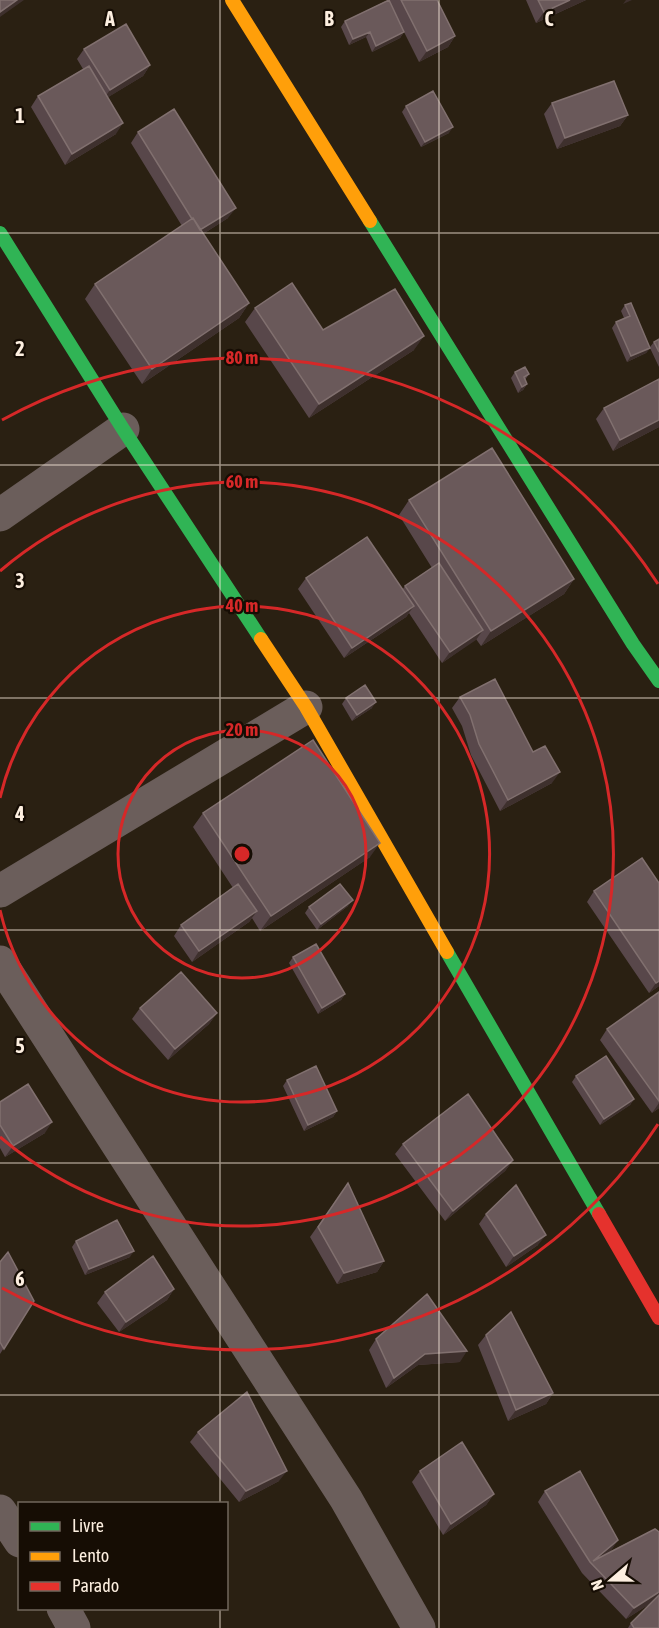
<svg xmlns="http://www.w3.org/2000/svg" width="659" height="1628" viewBox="0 0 659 1628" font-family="'Asap Condensed',sans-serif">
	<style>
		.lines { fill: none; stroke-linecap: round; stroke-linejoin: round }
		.street { stroke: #6b5e5b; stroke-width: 33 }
		.fast { stroke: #30b455; stroke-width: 14 }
		.slow { stroke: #ff9f0a; stroke-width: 14 }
		.jam { stroke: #e5322d; stroke-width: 14 }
		.wall { fill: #58474a }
		.shaded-wall { fill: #3e302d }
		.building { fill: #6a595a; stroke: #81706f; stroke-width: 1.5 }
		.grid { fill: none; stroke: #fdefe0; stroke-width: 1.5; stroke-opacity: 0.55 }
		.ring { fill: none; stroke: #d62828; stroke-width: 3 }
		.grid-label { font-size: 20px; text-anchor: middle; font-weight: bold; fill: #fdefe0; stroke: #160d04; stroke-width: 4.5; stroke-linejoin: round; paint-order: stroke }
		.centre { fill: #d62828; stroke: #160d04; stroke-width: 3 }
		.ring-label { font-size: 18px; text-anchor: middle; font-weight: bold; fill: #d62828; stroke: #160d04; stroke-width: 4.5; stroke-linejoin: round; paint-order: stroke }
	</style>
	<rect width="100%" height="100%" fill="#2a2012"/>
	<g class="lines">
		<path class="street" d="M0,515L123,429
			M0,891L306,707
			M0,962L346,1499L419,1628
			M0,1511L20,1541
			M63,1608L74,1628"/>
		<path class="fast" d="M370,221L633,644L659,681
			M0,233L123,429L261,639
			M447,952L599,1214"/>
		<path class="slow" d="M232,0L370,221
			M261,639L306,707L447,952"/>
		<path class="jam" d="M599,1214L659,1318"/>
	</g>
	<path class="wall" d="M388,0H437L455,36L448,47L419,62L404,32L400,38L372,52L366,37L349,45L341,27L345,21Z
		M526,0H586L536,23Z
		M84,49L150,65L143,76L108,97L116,134L65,165L31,107L38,96L83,69L77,59Z
		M552,103L628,115L620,126L557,149L544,114Z
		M406,106L449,133L421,147L402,112Z
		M138,132L228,218L203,234L249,303L239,318L142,384L85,299L95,284L182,226L131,143Z
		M625,305L650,347L654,342L659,339V367L650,348L646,353L627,362L612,328L616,322L624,318L621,311Z
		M255,308L323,330L414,350L309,418L245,322Z
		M515,372L529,374L525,380L527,384L523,390L518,393L511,378Z
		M604,408L659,427L613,451L596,419Z
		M409,500L574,579L564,594L481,646L476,639L442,663L409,613L406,617L344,658L298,589L306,578L402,590L405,586L432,568L399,515Z
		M460,697L533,752L552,783L500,811L471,755L462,726L452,708Z
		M346,698L372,708L352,721L342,704Z
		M203,813L370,857L260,931L252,918L249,922L192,962L174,936L181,925L233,888L193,827Z
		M594,891L659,986L649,993L587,902Z
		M348,906L317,930L305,913L309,907Z
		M293,957L345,994L341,1000L318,1014L289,963Z
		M659,992V1108L652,1113L600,1040L607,1029Z
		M140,1008L217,1013L209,1024L168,1060L132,1019Z
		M576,1076L634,1099L630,1105L600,1125L572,1082Z
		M287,1080L337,1111L333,1117L304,1131L283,1086Z
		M0,1102L45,1133L5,1157L0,1148Z
		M403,1144L513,1160L505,1171L445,1221L395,1154Z
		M348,1183L384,1261L377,1272L337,1284L310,1237Z
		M486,1214L538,1245L506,1267L479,1224Z
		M76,1241L130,1257L85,1275L72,1247Z
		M0,1262L34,1301L0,1354Z
		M174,1289L167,1300L119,1332L97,1303L105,1292Z
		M486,1335L553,1393L546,1404L508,1421L478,1345Z
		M376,1339L460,1362L418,1365L386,1388L369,1350Z
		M198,1432L279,1481L239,1502L190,1442Z
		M420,1471L494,1494L486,1505L443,1535L412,1482Z
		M545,1491L618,1540L609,1552L655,1529L659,1628H628L631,1623L651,1603L626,1619L582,1573L538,1502Z"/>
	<path class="shaded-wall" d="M17,0H24L0,17V12Z
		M570,0H586L536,23L544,12Z
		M626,0H632L623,4Z
		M370,32L366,37L349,45L353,39Z
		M404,32L400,38L372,52L376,46Z
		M455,36L448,47L419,62L427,51Z
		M150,65L143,76L102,101L110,90Z
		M628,115L620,126L557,149L565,138Z
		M123,123L116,134L65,165L72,154Z
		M453,127L449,133L421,147L425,142Z
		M236,208L228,218L192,241L199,230Z
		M249,303L239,318L142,384L152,369Z
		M424,336L414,350L309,418L319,404Z
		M650,348L646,353L627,362L631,356Z
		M527,384L523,390L518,393L522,387Z
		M659,420V427L613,451L620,440Z
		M574,579L564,594L481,646L491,631Z
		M414,606L406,617L344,658L352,648Z
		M483,630L476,640L442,663L450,652Z
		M376,702L372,708L352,721L357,715Z
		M560,772L552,783L500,811L508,800Z
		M380,843L370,857L260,931L271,916Z
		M353,900L348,906L317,930L321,924Z
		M257,911L249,922L192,962L199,951Z
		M659,981V986L649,993L656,983Z
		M345,994L341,1000L318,1014L322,1008Z
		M217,1013L209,1024L168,1060L175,1049Z
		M634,1099L630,1105L600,1125L604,1119Z
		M659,1103V1108L652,1113Z
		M337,1111L333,1117L304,1131L308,1125Z
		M52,1122L45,1133L5,1157L13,1146Z
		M513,1160L505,1171L445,1221L453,1211Z
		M546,1235L538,1245L506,1267L514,1256Z
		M134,1251L130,1257L85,1275L89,1269Z
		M384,1261L377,1272L337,1284L344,1273Z
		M174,1289L167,1300L119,1332L126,1322Z
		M467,1351L460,1362L418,1365L386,1388L394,1378L425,1354Z
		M553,1393L546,1404L508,1421L516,1410Z
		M287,1471L279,1481L239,1502L246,1491Z
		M494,1494L486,1505L443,1535L451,1524Z
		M618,1540L611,1551L593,1565V1561Z
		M659,1592V1598L626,1619L634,1608Z"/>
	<path class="building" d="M0,0H17L0,12Z
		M389,0L404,32L376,46L370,32L353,39L345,21Z
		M401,0H437L455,36L427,51Z
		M538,0H570L544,12Z
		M126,24L150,65L110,90L84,49Z
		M89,66L123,123L72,154L38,96Z
		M614,81L628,115L565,138L552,103Z
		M433,91L453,127L425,142L406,106Z
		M174,109L236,208L200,230L193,218L192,219L138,132Z
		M193,218L249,303L152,369L95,284Z
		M292,283L323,330L395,289L424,336L319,404L255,308Z
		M631,303L650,348L631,356L616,322L630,316L625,305Z
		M659,339V352L654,342Z
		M525,367L529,374L524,377L527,384L522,387L515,372Z
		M659,379V420L620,440L604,408Z
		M492,448L574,579L491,631L409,500Z
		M367,537L414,606L352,648L306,578Z
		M439,563L483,630L450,652L405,586Z
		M495,679L533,752L545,746L560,772L508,800L479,744L470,715L460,697Z
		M365,685L376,702L357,715L346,698Z
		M313,740L380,843L271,916L203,813Z
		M642,858L659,883V981L656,983L594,891Z
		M238,884L257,911L199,951L181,925Z
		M340,884L353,900L321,924L309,907Z
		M316,944L345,994L322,1008L293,957Z
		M181,972L217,1013L175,1049L140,1008Z
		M659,992V1101L607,1029Z
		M606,1056L634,1099L604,1119L576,1076Z
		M316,1066L337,1111L308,1125L287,1080Z
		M28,1084L52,1122L13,1146L0,1125V1102Z
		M468,1094L513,1160L453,1211L403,1144Z
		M348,1183L384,1261L344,1273L318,1227Z
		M516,1185L546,1235L514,1256L486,1214Z
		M117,1220L134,1251L89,1269L76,1241Z
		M8,1252L34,1301L4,1349L0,1342V1262Z
		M153,1256L174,1289L126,1322L105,1292Z
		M427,1294L467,1351L425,1354L394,1378L376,1339Z
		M511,1312L553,1393L516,1410L486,1335Z
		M247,1392L287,1471L246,1491L198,1432Z
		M462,1442L494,1494L451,1524L420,1471Z
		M580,1471L618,1540L593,1561L655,1529L659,1532V1592L634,1608L590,1562L545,1491Z
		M659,1595V1628H634L631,1623Z"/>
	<path class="grid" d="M220,0V1504M439,0V1628M0,233H659M0,465H659M0,698H659M0,930H659M0,1163H659M0,1395H659M220,1608V1628"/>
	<g class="ring">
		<circle cx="242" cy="854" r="124"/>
		<path d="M0 798A248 248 0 1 1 0 910"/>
		<path d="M0 571A372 372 0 1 1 0 1137"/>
		<path d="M658 1124A496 496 0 0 1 2 1288M2 420A496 496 0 0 1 658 584"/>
	</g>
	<g class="grid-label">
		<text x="110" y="26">A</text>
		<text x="329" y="26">B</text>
		<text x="549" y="26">C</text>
		<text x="20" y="123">1</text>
		<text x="20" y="356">2</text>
		<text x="20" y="588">3</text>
		<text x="20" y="821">4</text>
		<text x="20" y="1053">5</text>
		<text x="20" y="1286">6</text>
	</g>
	<circle cx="242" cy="854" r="9" class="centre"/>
	<g class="ring-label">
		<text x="242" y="364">80 m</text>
		<text x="242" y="488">60 m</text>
		<text x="242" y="612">40 m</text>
		<text x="242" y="736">20 m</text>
	</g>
	<rect x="18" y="1502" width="210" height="108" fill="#160d04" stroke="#72675c" stroke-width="1.5"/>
	<rect x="30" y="1522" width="30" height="9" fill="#30b455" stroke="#72675c" stroke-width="1.5"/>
	<text x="72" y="1532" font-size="18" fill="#fdefe0">Livre</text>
	<rect x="30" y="1552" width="30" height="9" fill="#ff9f0a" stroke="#72675c" stroke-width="1.5"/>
	<text x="72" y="1562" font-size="18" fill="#fdefe0">Lento</text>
	<rect x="30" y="1582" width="30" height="9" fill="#e5322d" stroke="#72675c" stroke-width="1.5"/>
	<text x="72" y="1592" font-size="18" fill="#fdefe0">Parado</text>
	<g transform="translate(611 1580) rotate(250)" stroke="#160d04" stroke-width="4.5" paint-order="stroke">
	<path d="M0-4.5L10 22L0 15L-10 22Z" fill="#fdefe0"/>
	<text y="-9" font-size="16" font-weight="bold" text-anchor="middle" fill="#fdefe0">N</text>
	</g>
</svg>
